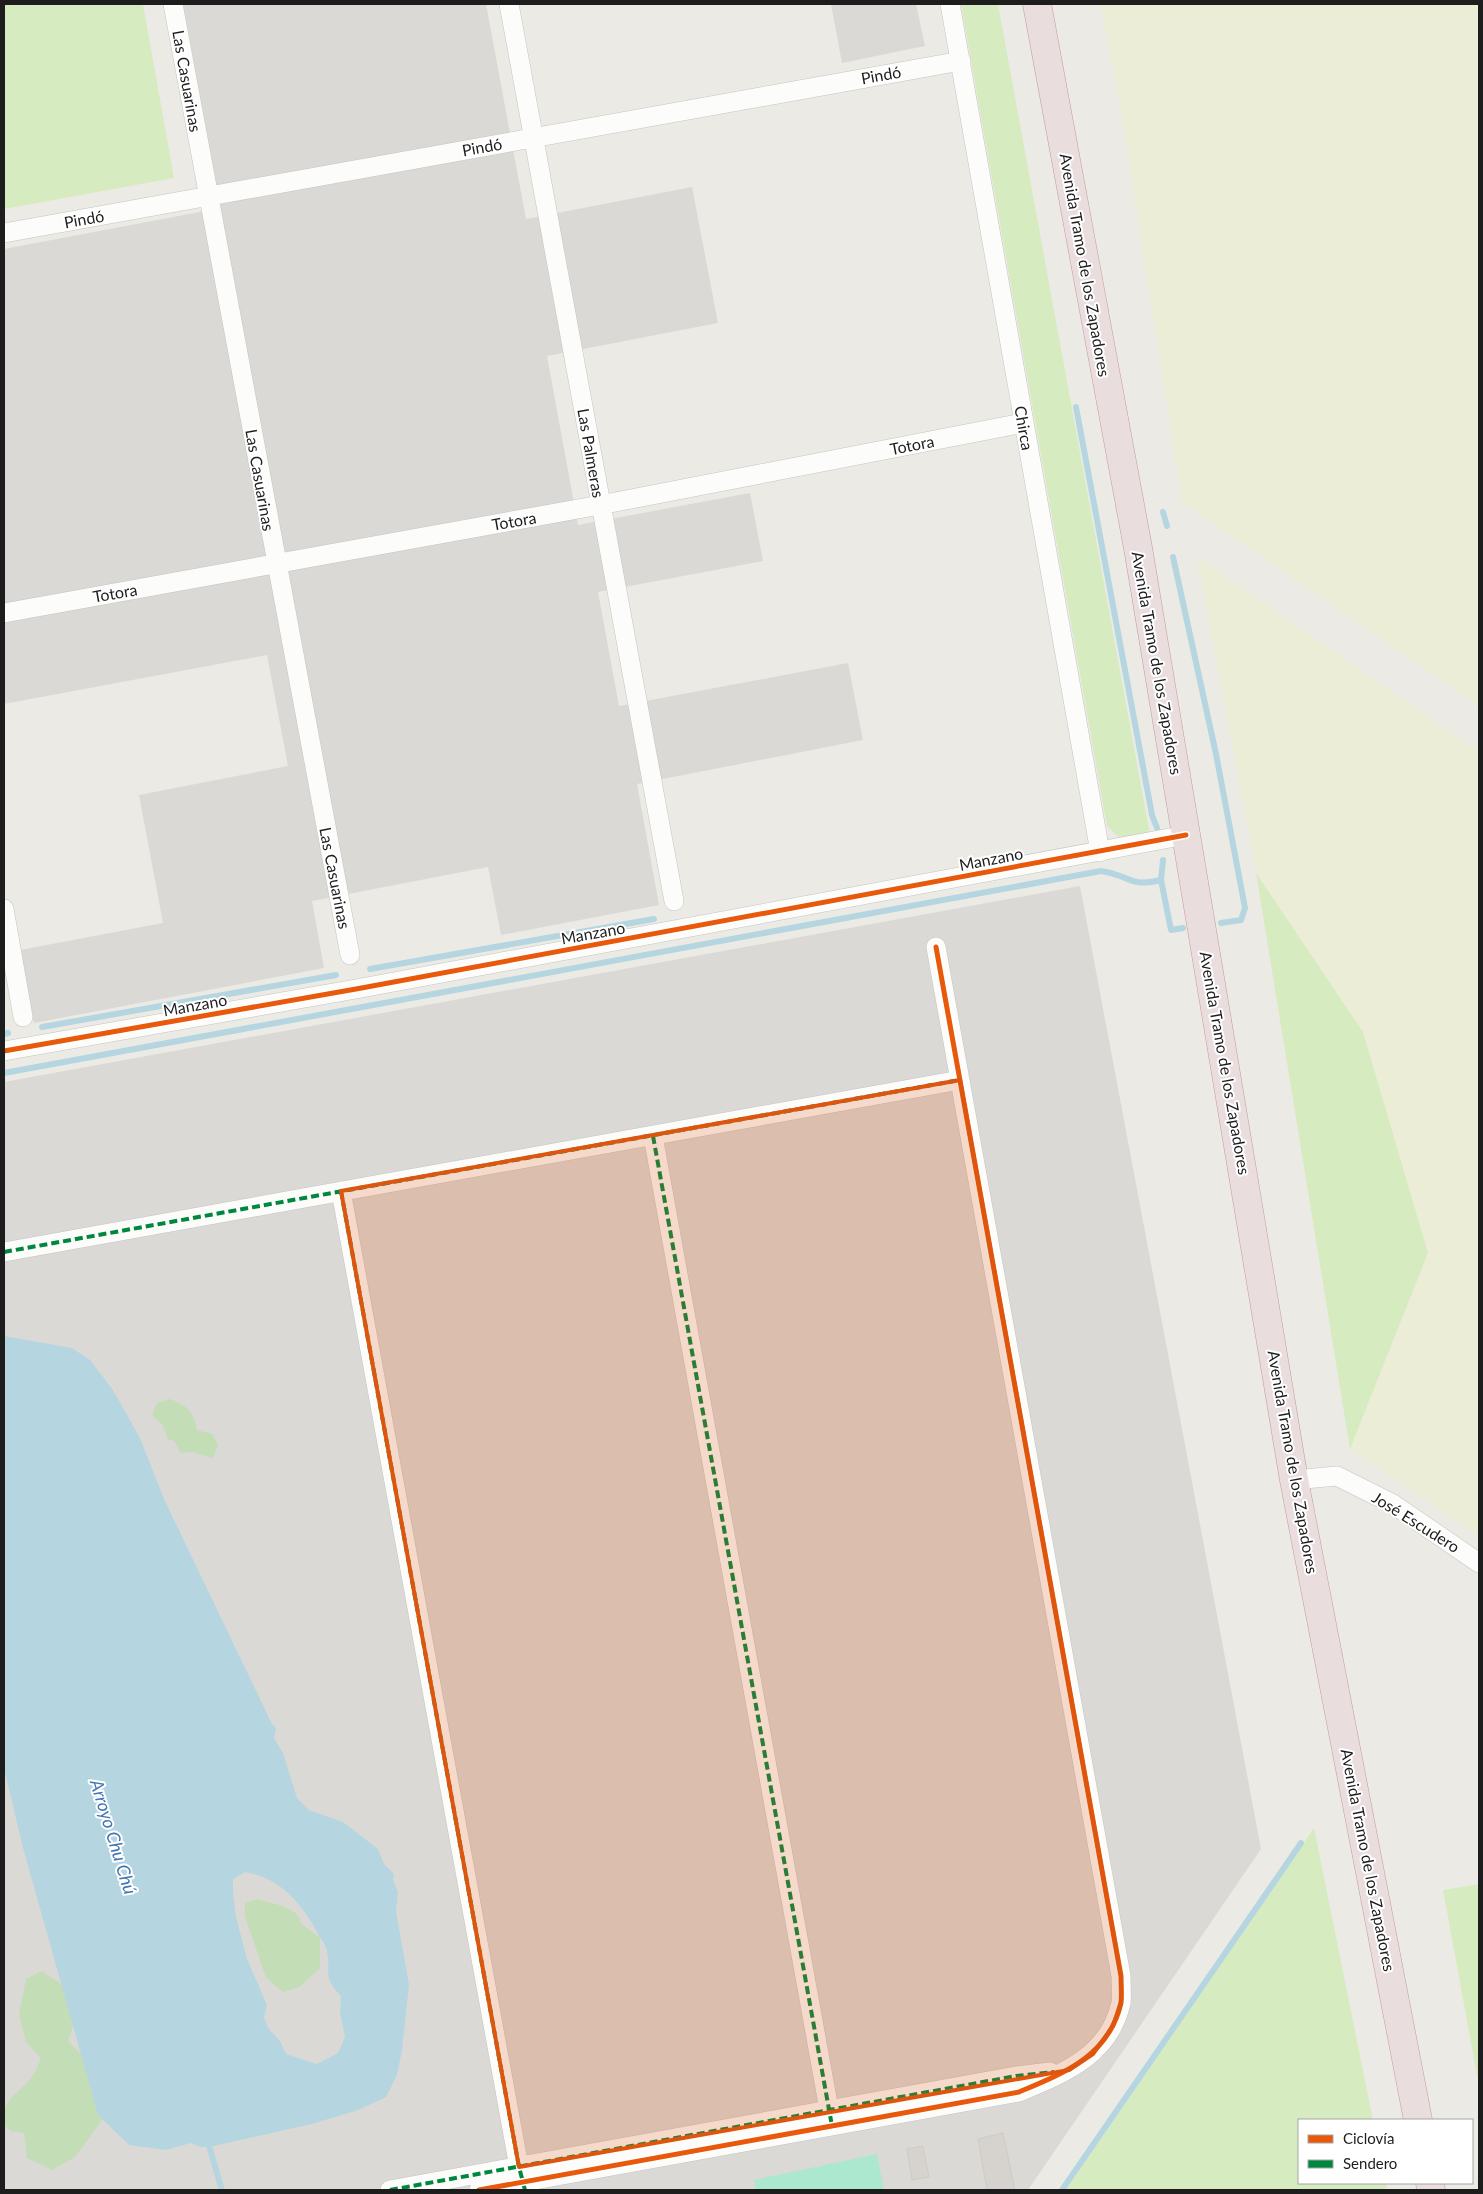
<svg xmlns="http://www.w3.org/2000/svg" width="1483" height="2194" viewBox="0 0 1483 2194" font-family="Lato,sans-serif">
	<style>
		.residential { fill: #dbd9d6 }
		.farmland { fill: #ebedd6 }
		.grass { fill: #d6ecc0 }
		.forest { fill: #c3ddb7 }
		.pitch { fill: #ace7d0 }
		.water { fill: #b5d6e1; fill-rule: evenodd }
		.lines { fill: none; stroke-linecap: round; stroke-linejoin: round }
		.stream { stroke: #b5d6e1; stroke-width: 6 }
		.building { fill: #d6d3cf; stroke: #cfcbc6 }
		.street-casing { stroke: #c4c4c1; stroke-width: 20 }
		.highway-casing { stroke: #c39aa3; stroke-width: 29 }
		.street { stroke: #fcfcfb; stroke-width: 19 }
		.highway { stroke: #eaddde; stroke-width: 28 }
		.quiet { stroke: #00873e; stroke-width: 4; stroke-dasharray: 8 4; stroke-linecap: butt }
		.cycleway-casing { stroke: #fff; stroke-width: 8 }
		.cycleway { stroke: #e8590c; stroke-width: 5 }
		.marked { fill: #de560d; fill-opacity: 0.2; stroke: #de560d; stroke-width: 4; stroke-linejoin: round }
		.labels { text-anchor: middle; stroke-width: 4; stroke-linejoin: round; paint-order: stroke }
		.street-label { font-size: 16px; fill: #1d1d1d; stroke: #fff }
		.water-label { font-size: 18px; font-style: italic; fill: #4275b3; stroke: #fff }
	</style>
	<rect width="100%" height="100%" fill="#eceae4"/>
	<path class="residential" d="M183,4H486L526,219L692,187L718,323L547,356L578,525L750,493L763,561L598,592L619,706L848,663L863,740L637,784L659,905L501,935L488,867L312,901L324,968L34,1023L20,950L163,923L139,795L288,766L267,655L4,704V249L221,208Z
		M831,4H916L925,46L842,63Z
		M1080,886L1261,1849L1028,2190H4V1082Z"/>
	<path class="farmland" d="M1100,4H1479V706L1182,502L1119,98Z
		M1197,557L1479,752V1536L1350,1449L1428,1253L1363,1032L1256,873Z"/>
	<path class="grass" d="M4,4H143L174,178L4,209Z
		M961,4H998L1150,835L1122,840L1107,826Z
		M1256,873L1363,1032L1428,1253L1350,1449Z
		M1314,1828L1373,2120H1299V2183H1386L1387,2190H1066Z
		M1479,1884V2086L1443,1890Z"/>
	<path class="forest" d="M170,1399C188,1406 193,1411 197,1430L212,1434L218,1445L213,1458L192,1452L181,1453L174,1441L168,1439L162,1424L152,1415L157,1403Z
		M257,1899L283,1906L295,1912L303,1925L320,1938V1968L300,1987L283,1992L266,1978L245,1916V1903Z
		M42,1971L69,1989L79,2009L68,2041L89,2062L109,2111L75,2157L52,2170L27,2158L24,2133L11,2131L4,2125C4,2095 13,2099 30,2079C35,2073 38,2065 41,2058L26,2042L19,2014L26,1979Z"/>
	<path class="pitch" d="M877,2154L884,2190H756L754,2180Z"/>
	<path class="water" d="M4,1336L72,1348L90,1360L113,1390L140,1438L164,1499L272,1724L276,1728L274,1738L283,1753L297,1798L309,1810L343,1822L378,1849L384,1864L394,1874L393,1880L398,1892L396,1911L409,1985L402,2050L397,2075L386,2097L358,2110L312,2124L209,2147H201L191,2143L166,2150L129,2145L98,2115L23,1848L4,1768ZM245,1872C280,1878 302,1903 318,1934C321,1939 326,1945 327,1951C331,1975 322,1976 341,1996L340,2013L345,2037L338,2053L317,2064L286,2054L280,2041L269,2029L264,2018L267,2005L247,1959L236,1917L233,1893V1879Z"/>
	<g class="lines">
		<path class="stream" d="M1076,407L1152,815L1157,828
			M1163,512L1167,526
			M1173,557L1216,754L1245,908L1241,920L1221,923
			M1161,880L1163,860
			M370,969L654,919
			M42,1027L336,975
			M4,1034L8,1033
			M4,1073L1101,871C1130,875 1128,888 1161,880L1171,930L1183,928
			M207,2139L222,2190
			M1062,2190L1301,1843"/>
	</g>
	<path class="building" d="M1003,2133L1015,2190H987L978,2139Z
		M923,2146L929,2177L912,2180L907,2149Z"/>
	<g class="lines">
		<defs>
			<path id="street" d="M173,4L350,955
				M509,4L674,901
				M950,4L1100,852
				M4,233L961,61
				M4,613L600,505L1023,423
				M4,909L23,1017
				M4,1051L356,989L1186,835
				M653,1136L832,2126
				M341,1191L519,2167L525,2190
				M4,1252L960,1080
				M1294,1480L1337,1476L1393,1504L1479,1563
				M390,2190L1016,2076L1050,2072
				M479,2190L1019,2092C1064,2073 1109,2056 1121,2003C1122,1995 1121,1985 1121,1976L936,947"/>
			<path id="highway" d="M1037,4L1138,548L1294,1480L1418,2120
				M1430,2183L1431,2190"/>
		</defs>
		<use href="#street" class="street-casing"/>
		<use href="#highway" class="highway-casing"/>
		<use href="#street" class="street"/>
		<use href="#highway" class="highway"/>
		<path class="quiet" d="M653,1136L832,2126
			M341,1191L519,2167L525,2190
			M4,1252L960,1080
			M390,2190L1016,2076L1054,2072"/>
		<defs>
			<path id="cycleway" d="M4,1051L356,989L1186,835
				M479,2190L1019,2092C1064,2073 1109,2056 1121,2003C1122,1995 1121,1985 1121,1976L936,947"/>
		</defs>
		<use href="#cycleway" class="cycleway-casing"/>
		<use href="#cycleway" class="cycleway"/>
	</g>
	<path class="marked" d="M960,1080L1121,1976V2002L1113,2026L1093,2054L1069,2070L519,2167L341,1191Z"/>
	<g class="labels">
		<g class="street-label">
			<text transform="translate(881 75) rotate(-10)" y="6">Pindó</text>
			<text transform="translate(187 81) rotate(80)" y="6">Las Casuarinas</text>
			<text transform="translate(482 147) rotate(-10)" y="6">Pindó</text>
			<text transform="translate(84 219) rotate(-10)" y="6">Pindó</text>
			<text transform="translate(1085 265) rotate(80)" y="6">Avenida Tramo de los Zapadores</text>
			<text transform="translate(1024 428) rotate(80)" y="6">Chirca</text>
			<text transform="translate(912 445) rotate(-11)" y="6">Totora</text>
			<text transform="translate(591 453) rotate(80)" y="6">Las Palmeras</text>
			<text transform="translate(260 480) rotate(80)" y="6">Las Casuarinas</text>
			<text transform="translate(514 521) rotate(-10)" y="6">Totora</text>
			<text transform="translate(115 593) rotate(-10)" y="6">Totora</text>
			<text transform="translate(1157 663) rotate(80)" y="6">Avenida Tramo de los Zapadores</text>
			<text transform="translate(991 859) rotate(-11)" y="6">Manzano</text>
			<text transform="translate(335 878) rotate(79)" y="6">Las Casuarinas</text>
			<text transform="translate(593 933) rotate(-10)" y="6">Manzano</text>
			<text transform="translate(195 1005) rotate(-10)" y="6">Manzano</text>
			<text transform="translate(1225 1063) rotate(80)" y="6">Avenida Tramo de los Zapadores</text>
			<text transform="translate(1293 1462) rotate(80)" y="6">Avenida Tramo de los Zapadores</text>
			<text transform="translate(1416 1522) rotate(32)" y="6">José Escudero</text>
			<text transform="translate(1368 1860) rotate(79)" y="6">Avenida Tramo de los Zapadores</text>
		</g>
		<g class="water-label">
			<text transform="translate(113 1837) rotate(73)" y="6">Arroyo Chu Chú</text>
		</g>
	</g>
	<rect width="1483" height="2194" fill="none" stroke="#1d1d1d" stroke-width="10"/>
	<rect x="1298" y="2119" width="175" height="65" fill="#ffffff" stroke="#a5a5a5"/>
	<rect x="1308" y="2135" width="25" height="8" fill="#e8590c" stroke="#a5a5a5"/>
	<text x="1343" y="2144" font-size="15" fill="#1d1d1d">Ciclovía</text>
	<rect x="1308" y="2160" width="25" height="8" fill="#00873e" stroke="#a5a5a5"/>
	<text x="1343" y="2169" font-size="15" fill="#1d1d1d">Sendero</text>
</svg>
